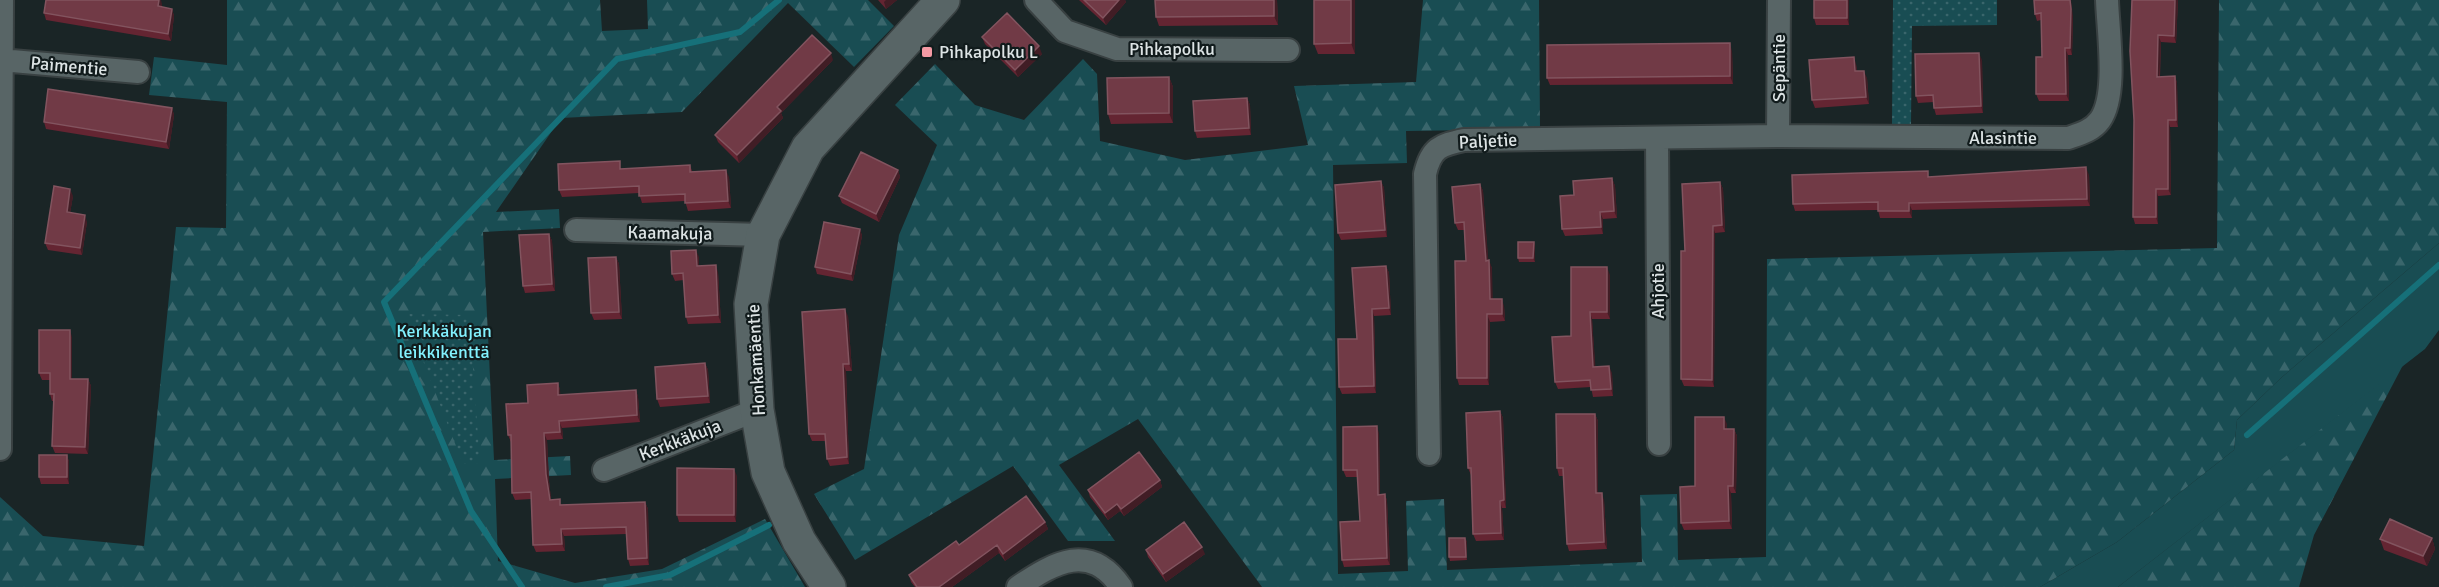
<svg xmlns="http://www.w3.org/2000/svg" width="2439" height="587" viewBox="0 0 2439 587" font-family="Signika,sans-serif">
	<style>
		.green { fill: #194d53 }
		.forest { fill: url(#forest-firs) }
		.park { fill: url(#park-dots) }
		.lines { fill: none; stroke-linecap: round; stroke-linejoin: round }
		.stream { stroke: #167079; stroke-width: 6 }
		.street-casing { stroke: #394142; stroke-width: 26 }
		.secondary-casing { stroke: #394142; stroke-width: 36 }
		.street { stroke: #586566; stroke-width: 22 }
		.secondary { stroke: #586566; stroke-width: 33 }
		.wall { fill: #642532 }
		.shaded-wall { fill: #411d25 }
		.building { fill: #713a46; stroke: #82545f; stroke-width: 1.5 }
		.poi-dot { fill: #f49aa4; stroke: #111b1c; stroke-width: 2 }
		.labels { text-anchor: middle; stroke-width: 4.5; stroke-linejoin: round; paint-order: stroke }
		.street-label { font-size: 18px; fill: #dde4e5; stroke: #111b1c }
		.poi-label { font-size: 18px; fill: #dde4e5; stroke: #111b1c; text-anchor: start }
		.park-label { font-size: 18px; fill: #82f1fe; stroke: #111b1c }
	</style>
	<defs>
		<pattern id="forest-firs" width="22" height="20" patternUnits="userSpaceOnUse" patternTransform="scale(1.5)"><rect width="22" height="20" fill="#194d53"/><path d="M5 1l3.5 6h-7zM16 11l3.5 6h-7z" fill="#3a666c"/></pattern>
		<pattern id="park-dots" width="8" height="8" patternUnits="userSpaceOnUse" patternTransform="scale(1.5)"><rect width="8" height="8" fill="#194d53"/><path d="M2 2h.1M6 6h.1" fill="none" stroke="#3a666c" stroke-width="1.8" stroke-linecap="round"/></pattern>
	</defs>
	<rect width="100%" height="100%" fill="#1a2526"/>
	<path class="green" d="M2439,243V330L2425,349L2118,587H2040L2117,542L2234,450L2237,420L2282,377Z"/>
	<path class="forest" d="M227,0H600L602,31L648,29L647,0H868L894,26L854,67L788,3L682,112L561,118L496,212L559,209L560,228L483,232L494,460L570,456L571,475L495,479L498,561L575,583L662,569L765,519L805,587H0V497L43,536L144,546L176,227L226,228L227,102L149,95L154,57L227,65Z
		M1423,0H1539L1540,129L1406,131L1407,163L1333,165L1338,574L1408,571L1406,501L1444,499L1447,570L1642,562L1640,495L1677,494L1678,560L1766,557L1767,259L2217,248L2219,0H2439V243L2282,377L2237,420L2234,450L2117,542L2040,587H1262L1138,419L1059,465L1115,541H1068L1013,466L855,560L814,494L864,469L899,235L937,145L895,105L935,64L975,105L1024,120L1083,59L1097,74L1100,141L1185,160L1308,145L1294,86L1416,82Z
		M2403,365L2314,535L2299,587H2118Z"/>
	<path class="park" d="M1893,0H1997V25L1912,26L1911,124H1892Z
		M405,314L469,315L480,463L463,464Z"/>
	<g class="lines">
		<path class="stream" d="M2247,435L2439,265
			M522,587L471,511L384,302L617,59L740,32L779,0
			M606,587L670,575L769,525"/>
		<defs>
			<path id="street" d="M1036,0L1065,31L1117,49L1288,50
				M0,60L138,72
				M1778,136L1779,0
				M1657,138L1659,444
				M576,230L763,235
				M0,449L2,0
				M1429,454L1425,174C1431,148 1440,145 1464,140L1778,136L2068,138C2080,134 2092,131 2100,120C2118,95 2108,31 2107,0
				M604,470L757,410
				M1018,587C1055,562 1090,542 1121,587"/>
			<path id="secondary" d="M829,587L799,541L768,472L757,410L751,304L763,235L808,148L943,0"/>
		</defs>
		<use href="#street" class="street-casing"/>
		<use href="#secondary" class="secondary-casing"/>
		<use href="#street" class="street"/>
		<use href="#secondary" class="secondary"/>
	</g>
	<path class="wall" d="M878,0H897L886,9Z
		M1079,0H1125L1126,2L1106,25Z
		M1155,0H1277L1278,25L1159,26L1156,17Z
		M1355,0V54H1318L1314,44Z
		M1814,0H1849V25H1816L1814,18Z
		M2034,0L2073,16L2072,55H2068L2069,101H2039L2036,94L2042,57L2041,20L2037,21L2035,14Z
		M2132,0H2178L2176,43L2161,42L2160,77L2175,76L2177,83L2178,127H2170L2171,195L2158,196V224H2135L2133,217L2134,120Z
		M162,4V7L172,9L174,16L171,41L46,20L44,13Z
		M982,37L1042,54L1018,77L985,44Z
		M1732,51L1733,84L1550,85L1547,78Z
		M833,60L781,113L783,118L739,163L718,142L715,135Z
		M1982,60L1983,113L1936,115L1934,108V102L1918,103L1916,96Z
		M1856,64L1857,71L1867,78L1869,104L1815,108L1812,100Z
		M1169,77L1173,87V123L1111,124L1108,114Z
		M1247,98L1250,105L1251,135L1197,138L1195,131Z
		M172,108L174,115L169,149L46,129L44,122Z
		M690,165L692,171L729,177L731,208L688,211L685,201L642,203L639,193L562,197L559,190L622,169Z
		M898,170L900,177L879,222L842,203L839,196Z
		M2089,175L2090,206L1912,210V218H1880L1878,210L1795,211L1793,204L1930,177Z
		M1612,178L1615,186L1617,218L1603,219V234L1565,236L1562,229L1574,195Z
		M1381,181L1384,188L1387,237L1341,240L1338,233Z
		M1720,182L1723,189L1725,232L1715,233L1714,387L1684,386L1681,379L1685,251Z
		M1480,184L1483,191L1488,261L1492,268V299L1504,306L1505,321L1490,322L1489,385H1459L1457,378L1466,261L1464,230H1458L1455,223Z
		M73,196L70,213L87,222L82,255L48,250L45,243Z
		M860,229L862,236L853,281L817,274L815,267Z
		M549,234L552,241L555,291L525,293L523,286Z
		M1534,242L1535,246V262H1519L1518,258Z
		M616,257L619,264L622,319L594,320L591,313Z
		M699,257V266L718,272L721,323L688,324L686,317L684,280L675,281L672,274Z
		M1386,266L1389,273L1391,315L1374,316L1376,393L1342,394L1339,387Z
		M1610,275V319H1592L1595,367L1612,373L1613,396L1593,397L1591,387L1558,389L1555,382L1571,336Z
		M848,316L852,371H846L849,464L830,466L827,459L826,441H812L809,434Z
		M72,337V379H88L91,386L88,454L55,453L52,446L54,401H52L50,394V380H42L39,373Z
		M705,363L708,370L710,403L660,407L657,399Z
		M558,383L560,390V395L636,390L638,397L640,422L562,428L563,439L547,440L549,481L551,500L562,505L645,502L648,509L649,565L630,566L628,559L626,534L564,536L565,551L536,552L533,545L531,499L515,500L512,493L511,442L508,435L528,403Z
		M1500,411L1503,418L1506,508H1502L1504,540L1476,541L1473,534L1471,475L1468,468Z
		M1595,414L1598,421V493L1604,500L1607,549L1569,551L1567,544L1563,476H1559L1557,468Z
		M1727,424V429H1734L1737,436L1736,493H1731L1732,529L1684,530L1681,523Z
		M1379,433L1380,495L1385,494L1387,501L1390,565L1344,567L1342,560L1360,521L1358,477H1346L1343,470Z
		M67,455L69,462V484H41L39,477Z
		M737,476L736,522H679L677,515Z
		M1160,480L1162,487L1124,516L1120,511L1108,520L1090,497L1088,490Z
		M1045,522L1048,529L1005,561L999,553L952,587H915L911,582L909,575L959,545Z
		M1465,538L1467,542V560L1450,561L1449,557Z
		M2432,538L2435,549L2427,566L2384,550L2380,539Z
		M1146,550L1205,554L1166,582L1148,557Z"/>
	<path class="shaded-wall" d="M159,0H161L162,4L161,14L158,6Z
		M886,0H897L886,9L884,2Z
		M1119,0H1125L1126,2L1106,25L1103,18Z
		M1274,0H1277L1278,25L1274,16Z
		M1351,0H1355V54L1351,43Z
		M1847,0H1849V25L1847,18Z
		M2070,0H2071L2073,16L2072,55L2070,48Z
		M2175,0H2178L2176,43L2174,36Z
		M172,9L174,16L171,41L168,34Z
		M2158,35L2161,42L2159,84L2157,77Z
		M1730,43L1732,51L1733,84L1730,76Z
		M1039,46L1042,54L1018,77L1015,70Z
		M2065,48L2068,55L2069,101L2066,94Z
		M831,53L833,60L781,113L783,118L739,163L737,155L777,107Z
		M1979,53L1982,60L1983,113L1981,106Z
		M1854,57L1856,64L1858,78L1855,71Z
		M1864,71L1867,78L1869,104L1866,97Z
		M2175,76L2177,83L2178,127L2176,120Z
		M1169,77L1173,87V123L1169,113Z
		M1247,98L1250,105L1251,135L1249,128Z
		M172,108L174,115L169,149L166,142Z
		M2168,120L2170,127L2171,195L2168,189Z
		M2086,167L2089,175L2090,206L2087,199Z
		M726,170L729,177L731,208L728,201Z
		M898,170L900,177L879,222L876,214Z
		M1612,178L1615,186L1617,218L1614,211Z
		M1381,181L1384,188L1387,237L1385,230Z
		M1720,182L1723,189L1725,232L1722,225Z
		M1480,184L1483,191L1489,268L1486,261Z
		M70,189L73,196L69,219L67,212Z
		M2156,189L2158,196V224L2156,217Z
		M1909,203L1912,210V218L1909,211Z
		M1600,212L1603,219V234L1601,227Z
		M85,215L87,222L82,255L80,248Z
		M1713,226L1715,233L1714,387L1712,380Z
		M860,229L862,236L853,281L851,274Z
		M549,234L552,241L555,291L552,284Z
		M1534,242L1535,246V262L1533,258Z
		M696,250L699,257V273L697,266Z
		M616,257L619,264L622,319L619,312Z
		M1489,260L1492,268L1493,306L1490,299Z
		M716,265L718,272L721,323L718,315Z
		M1386,266L1389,273L1391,315L1389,308Z
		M1607,267L1610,275V319L1607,312Z
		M1502,299L1504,306L1505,321L1502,314Z
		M845,309L848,316L852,371L849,364Z
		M1372,309L1374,316L1376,393L1374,386Z
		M1590,312L1592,319L1596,374L1593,367Z
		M1487,314L1490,322L1489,385L1487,378Z
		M70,330L72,337V386L70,379Z
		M705,363L708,370L710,403L708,396Z
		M843,364L846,371L849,464L847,457Z
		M1609,366L1612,373L1613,396L1611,389Z
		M88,379L91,386L88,454L85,447Z
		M558,383L560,390L561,402L558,395Z
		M636,390L638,397L640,422L637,415Z
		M1500,411L1503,418L1506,508L1504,500Z
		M1595,414L1598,421V501L1596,493Z
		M1724,417L1727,424V436L1724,429Z
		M559,421L562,428L563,439L560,432Z
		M1377,426L1379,433L1380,502L1378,495Z
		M1734,429L1737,436L1736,493L1733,486Z
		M544,433L547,440L549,481L552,507L550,500L546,474Z
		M67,455L69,462V484L67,477Z
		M734,469L737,476L736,522L734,515Z
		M1160,480L1162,487L1124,516L1121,509Z
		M1728,486L1731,493L1732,529L1729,521Z
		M1602,493L1604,500L1607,549L1604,542Z
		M1385,494L1387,501L1390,565L1387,558Z
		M1500,501L1502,508L1504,540L1501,533Z
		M645,502L648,509L649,565L647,558Z
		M1117,504L1120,511L1108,520L1105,513Z
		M1045,522L1048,529L1005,561L1003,554Z
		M561,529L564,536L565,551L562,544Z
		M1465,538L1467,542V560L1466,557Z
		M2432,538L2435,549L2427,566L2423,556Z
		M997,545L999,553L952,587H939Z
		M1202,547L1205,554L1166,582L1163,574Z"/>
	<path class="building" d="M46,0H159L158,6L172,9L168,34L44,13Z
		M1084,0H1119L1103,18Z
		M1155,0H1274V16L1156,17Z
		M1314,0H1351V43L1314,44Z
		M1814,0H1847V18H1814Z
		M2034,0H2070L2071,9L2070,48H2065L2066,94H2036V57H2042L2041,13L2035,14Z
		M2132,0H2175L2174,36L2158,35L2157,77L2175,76L2176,120H2168V189H2156V217H2133L2134,120L2130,51Z
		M1007,13L1039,46L1015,70L982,37Z
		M812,35L831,53L777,107L781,111L737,155L715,135Z
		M1730,43V76L1547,78V45Z
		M1979,53L1981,106L1934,108L1933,95L1916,96L1915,54Z
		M1854,57L1855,71H1864L1866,97L1812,100L1809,60Z
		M1169,77V113L1108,114L1107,78Z
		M48,89L172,108L166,142L44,122Z
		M1247,98L1249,128L1195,131L1193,101Z
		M861,152L898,170L876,214L839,196Z
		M620,161V169L690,165V172L726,170L728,201L685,203V194L639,196V186L559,190L558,164Z
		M2086,167L2087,199L1909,203V211H1878V202L1793,204L1792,175L1928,171V177Z
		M1612,178L1614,211L1600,212L1601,227L1562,229L1560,196L1574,195L1573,181Z
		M1381,181L1385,230L1338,233L1335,185Z
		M1720,182L1722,225L1713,226L1712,380L1681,379V251H1685L1682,184Z
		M1480,184L1486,261L1489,260L1490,299H1502V314H1487V378H1457L1455,261H1466L1464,222L1455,223L1452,187Z
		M54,186L70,189L67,212L85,215L80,248L45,243Z
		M824,222L860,229L851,274L815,267Z
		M549,234L552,284L523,286L519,235Z
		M1518,242H1534L1533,258H1518Z
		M696,250L697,266L716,265L718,315L686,317L683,273L672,274L671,251Z
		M616,257L619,312L591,313L588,258Z
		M1386,266L1389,308L1372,309L1374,386L1339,387L1338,339H1357L1352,268Z
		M1571,267H1607V312H1590L1593,367L1609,366L1611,389L1591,390L1590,380L1555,382L1552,337L1571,336Z
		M845,309L849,364H843L847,457L827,459L825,434H809L802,312Z
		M39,330H70V379H88L85,447L52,446L54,394H50V373H39Z
		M705,363L708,396L657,399L655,367Z
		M558,383V395L636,390L637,415L559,421L560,432L544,433L546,474L550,500L560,499V505L645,502L647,558L628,559L626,527L561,529L562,544L533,545L531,492L512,493L511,435H508L506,404L528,403L527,385Z
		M1500,411L1504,500L1500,501L1501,533L1473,534L1471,468H1468L1466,413Z
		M1556,414H1595L1596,493H1602L1604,542L1567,544L1563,468H1557Z
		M1695,417H1724V429H1734L1733,486H1728L1729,521L1681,523L1680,487L1695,486Z
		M1377,426L1378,495L1385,494L1387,558L1342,560L1340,522L1360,521L1357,470H1343V427Z
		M1139,452L1160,480L1121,509L1117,504L1105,513L1088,490Z
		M39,455H67V477H39Z
		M677,468L734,469V515H677Z
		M1026,496L1045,522L1003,554L997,545L939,587H917L909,575L956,541L959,545Z
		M2390,519L2432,538L2423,556L2380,539Z
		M1184,522L1202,547L1163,574L1146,550Z
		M1449,538H1465L1466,557H1449Z"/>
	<rect class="poi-dot" x="921" y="46" width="12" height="12" rx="3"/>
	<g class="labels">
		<g class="street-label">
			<text x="1172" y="55">Pihkapolku</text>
			<text transform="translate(69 66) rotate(5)" y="6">Paimentie</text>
			<text transform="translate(1779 68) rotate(-90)" y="6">Sepäntie</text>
			<text x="2003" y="144">Alasintie</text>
			<text transform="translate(1488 141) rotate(-3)" y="6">Paljetie</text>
			<text transform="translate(670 233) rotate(1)" y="6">Kaamakuja</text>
			<text transform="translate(1658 291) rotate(-90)" y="6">Ahjotie</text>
			<text transform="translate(756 360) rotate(-93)" y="6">Honkamäentie</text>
			<text transform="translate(680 440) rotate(-21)" y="6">Kerkkäkuja</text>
		</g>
		<g class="poi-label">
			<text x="939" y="58">Pihkapolku L</text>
		</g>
		<g class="park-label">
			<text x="444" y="337">Kerkkäkujan<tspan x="444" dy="21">leikkikenttä</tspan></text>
		</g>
	</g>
</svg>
